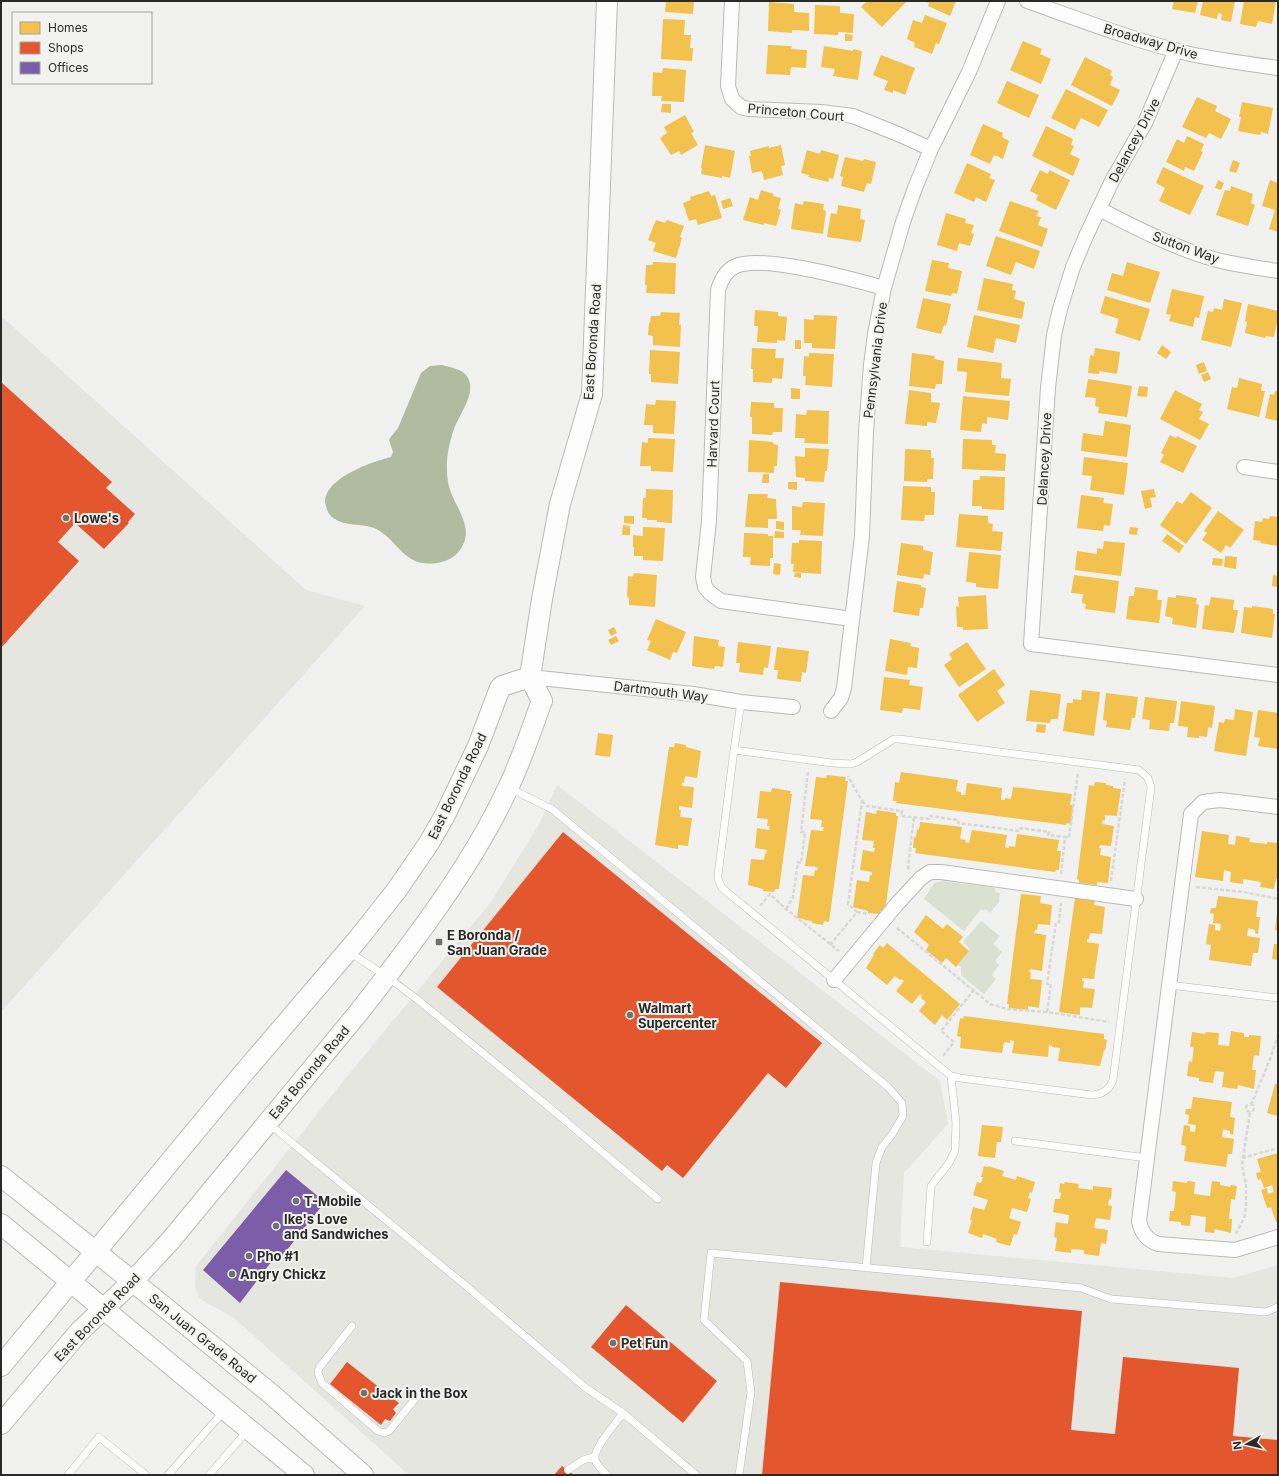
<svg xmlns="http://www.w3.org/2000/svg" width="1279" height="1476" viewBox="0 0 1279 1476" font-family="Inter,sans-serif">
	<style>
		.built { fill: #e4e6df }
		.green { fill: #dbe1d1 }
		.water { fill: #b1bb9f }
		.homes { fill: #f2c14e }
		.shops { fill: #e4572e }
		.offices { fill: #7b5ea7 }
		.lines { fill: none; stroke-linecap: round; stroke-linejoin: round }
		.lane-casing { stroke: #b9bab8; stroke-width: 8 }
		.street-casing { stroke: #b9bab8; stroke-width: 16 }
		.secondary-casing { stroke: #b9bab8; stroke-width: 22 }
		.path { stroke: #d8d8d7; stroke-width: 2.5; stroke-dasharray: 4 2; stroke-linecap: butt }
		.lane { stroke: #fdfdfd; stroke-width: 7 }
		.street { stroke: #fdfdfd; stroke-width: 14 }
		.secondary { stroke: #fdfdfd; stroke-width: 20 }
		.poi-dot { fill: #70706f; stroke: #f2f3ef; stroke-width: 1.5 }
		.labels { text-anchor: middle; stroke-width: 4; stroke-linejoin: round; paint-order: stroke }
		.street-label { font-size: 13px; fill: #2a2a29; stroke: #f2f3ef }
		.poi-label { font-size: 13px; font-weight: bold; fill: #2a2a29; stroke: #f2f3ef; text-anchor: start }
	</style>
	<rect width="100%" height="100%" fill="#f1f2f0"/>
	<path class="built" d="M1,316L306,590L365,606L1,1012Z
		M557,785L940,1081L948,1124L904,1173L900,1247L1234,1278L1278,1265V1475H409L234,1318L200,1299L195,1288L196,1266L340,1085L491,902L538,826Z"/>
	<path class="green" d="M943,881L995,888V892L1000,893L999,902L990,913L986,909L983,911L981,909L964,931L924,899L934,883Z
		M981,921L1000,936L993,944L1002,952L995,961L999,965L992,975L996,979L984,994L961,975V967L958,965L970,949L963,942Z"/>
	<path class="water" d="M442,365C449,367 459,369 464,373C481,388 459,414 454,429C448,446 445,464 448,482C452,506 477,526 460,550C454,558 447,561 437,563C402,568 399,539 374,528C360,523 346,527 333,518C328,514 326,508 325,502C325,478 371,462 391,457L393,452L389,440L390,438L398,428L421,373L430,366Z"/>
	<path class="homes" d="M666,1H694L693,14L665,12Z
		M867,1H907L882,27L861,7Z
		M924,1H956L950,16L928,6L929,3Z
		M1174,1H1198L1195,13L1172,9Z
		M1203,1H1235L1231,22L1221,20L1222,14L1218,13L1217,19L1200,15Z
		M1244,1H1276L1272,24L1258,21L1256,27L1240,24Z
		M769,2L794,4V12L809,13V31L792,30V33L768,31Z
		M815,5L840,6V13L854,14L853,33L838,32V35L814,34Z
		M925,15L947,23L939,44L936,43L932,54L914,47L915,43L907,39L913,20L922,23Z
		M663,19L685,20L684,35H691L690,48H693L692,61L661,59Z
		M845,34L853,35L852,41H845Z
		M1023,41L1042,49L1040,54L1051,59L1041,84L1010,70Z
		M768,45L792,46L791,49L807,50L806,68L791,67L790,75L766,74Z
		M824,46L853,51V49L862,51L858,80L833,76L835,69L821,67Z
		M881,55L915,68L905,95L893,90V93L884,90L888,81L873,75Z
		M1085,57L1112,71L1110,75L1113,77L1110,85L1120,90L1112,106L1071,85Z
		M663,68L686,70L684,102L661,101L662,96H652L653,72L662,73Z
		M1007,81L1039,95L1029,118L997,103Z
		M1066,89L1108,110L1099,127L1081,118L1075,130L1051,118Z
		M1197,97L1217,106L1215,111L1231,119L1221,139L1209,133L1206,138L1182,127Z
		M1242,102L1273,108L1268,134L1261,132L1260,135L1238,131L1241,117H1239Z
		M662,104H671V113L661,112Z
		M685,115L694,132L691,133L698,145L681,155L679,151L671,155L660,138L667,133L664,127Z
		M983,124L1003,133L1002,137L1009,141L1003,159L994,155L990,164L970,155Z
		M1046,126L1073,139L1071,145L1074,146L1070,154L1080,159L1073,176L1032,156Z
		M1187,136L1204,144L1201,151L1203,152L1194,171L1185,167L1184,171L1166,162L1177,139L1184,143Z
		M705,145L735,151L730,178L722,176V178L701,174L702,168H701Z
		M781,145L785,165L781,166L783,175L764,180L762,171L752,173L749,156H751L750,151L769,146V148Z
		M807,150L820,154L821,150L839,155L833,179L829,178L828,182L808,177L809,175L801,173Z
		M845,157L863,161L864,159L876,162L871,184L867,183L864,192L841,186L843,177L840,176Z
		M1233,160L1240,163L1236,173L1229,171Z
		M967,163L991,174L989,178L995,180L986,202L976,197L974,202L954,193Z
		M1163,167L1204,186L1190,215L1159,201L1165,188L1156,183Z
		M1040,170L1048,174L1049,170L1070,180L1056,210L1036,200L1038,195L1030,191Z
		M1218,180L1224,183L1221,190L1215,188Z
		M1270,180L1278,183V232L1269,229L1275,210L1262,206Z
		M1231,186L1253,194L1251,203L1255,205L1248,226L1216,215L1225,190L1230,191Z
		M761,190L774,194L773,196L781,198L778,209L781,210L776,226L764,223V225L743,220L750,197L758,200Z
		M709,191L711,196L715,195L722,218L698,225L696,219L689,221L683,203L691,200L690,197Z
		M730,198L733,206L723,209L721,201Z
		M804,201L824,204L823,210L826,211L823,234L791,229L795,203L803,205Z
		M1010,201L1039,211L1036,216L1041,217L1038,225L1048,229L1042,247L999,231Z
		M838,205L861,209L860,219L865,220L861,242L827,237L831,213L837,214Z
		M946,213L966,219L965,223L974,225L971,233L974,234L970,246L959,243L957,251L937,245Z
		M656,220L665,223L667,220L684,226L680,237L682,238L676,258L653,251L656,243L648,240Z
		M996,236L1040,251L1034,269L1016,262L1011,275L986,266Z
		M932,260L949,263L948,268L962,271L957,294L952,293L951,296L925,291Z
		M653,262L676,263L675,294L646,293L647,285H645L646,265H653Z
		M1127,262L1160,272L1150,303L1107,290L1112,273L1123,276Z
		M984,278L1013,284L1012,290L1016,291L1014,299L1025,302L1022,319L977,310Z
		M1172,289L1204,296L1199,318L1195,317L1193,327L1169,321L1171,315L1166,314Z
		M1105,296L1150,309L1140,341L1115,333L1119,319L1100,313Z
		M923,298L951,304L946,326L944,325L941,334L916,328Z
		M1224,299L1242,303L1231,347L1201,340L1208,311L1213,312L1214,308L1222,310Z
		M1248,304L1278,311V318L1274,337L1266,336L1265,338L1245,333L1247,322L1245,321Z
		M755,310L778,312V316L787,317L785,341L777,340V343L757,342L758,326H754Z
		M661,312L680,313L679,325H681L680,347L653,345V336L648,335L649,323H650L651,316H660Z
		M814,315L837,316L835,349L812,348V343H804V319L814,320Z
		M974,315L1020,325L1016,343L996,338L993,353L967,347Z
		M795,340H801V349H795Z
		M1162,345L1171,352L1166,359L1157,353Z
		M752,348L776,349L775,358H784L782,379L772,378V383L753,382V369H751Z
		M1095,348L1120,352L1117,374L1099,371V374L1088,373L1090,355L1094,356Z
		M650,350L680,352L678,384L651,382V374H649Z
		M809,353L834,354L832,387L805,385L806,376H803L804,356L809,357Z
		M912,353L935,356L934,359L944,361L942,384H936L935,389L909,386Z
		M958,358L1002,363L1001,378L1011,379L1009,396L965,392L967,372L957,371Z
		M1204,362L1207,371L1199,374L1196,365Z
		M1208,372L1211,379L1204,382L1201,375Z
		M1239,378L1262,384L1261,391H1265L1259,417L1227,409L1232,387L1237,388Z
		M1088,379L1132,386L1127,417L1098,413L1099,407L1095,406L1096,398L1085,397Z
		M1139,386L1148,387L1147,397L1137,396Z
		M791,388L800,389V399H791Z
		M909,390L931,393V402L940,403L936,423L927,422V426L905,424Z
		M1175,390L1202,404L1199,410L1203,412L1199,419L1209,424L1200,440L1160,419Z
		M1275,391H1278V421L1265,418L1270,394L1274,395Z
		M963,396L1010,401L1008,420L987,417V424L982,423L981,432L960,430Z
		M656,400L676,401L674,434L653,433V425H644L646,404L655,405Z
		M751,402L774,403V408H783L782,432H773L772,435L752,434V417H750Z
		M807,410L829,411L828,444L804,443L805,438H795L796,414L806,415Z
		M1105,421L1131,425L1127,457L1081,451L1083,433L1103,436Z
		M1170,435L1176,438L1177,436L1197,446L1183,473L1160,462L1164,455L1161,453Z
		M648,438L675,439L673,472L651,471V466H640L642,442L648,443Z
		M963,439L992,440V445H996L995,453L1006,454L1005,471L962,469Z
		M749,440L773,442V444L778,445L777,466H774V473L748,472Z
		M805,448L829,449L827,471H825L824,482L805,481V478L796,477L795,456L805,457Z
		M905,449L931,450V458H934L933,479H927V482L904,481Z
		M1084,457L1128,463L1124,495L1090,490L1092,476L1082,475Z
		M763,474H769V483H762Z
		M980,476L1005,477L1004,510L982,509V506H972L973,480H980Z
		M788,482H797V490L788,489Z
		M903,486L931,487V492H935L934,515H925L924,521L901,520Z
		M646,489L673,490L672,523L657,522V520H647V518H642L643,498H646Z
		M1154,489L1156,497L1150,498L1152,507L1145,509L1141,491Z
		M1191,492L1212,508L1186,544L1160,525L1177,501L1182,504Z
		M748,494H768L767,498L776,499L777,519H768V528L745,527Z
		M1081,495L1104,498L1103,503L1113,504L1110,526L1104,525L1103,531L1077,528Z
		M803,502L825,503L823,536L800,535L801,530H792V506L802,507Z
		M1218,511L1244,530L1230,548L1226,545L1221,553L1202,540L1207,533L1204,531Z
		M959,514L988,516V523L993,524L992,531L1003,532L1001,551L956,547Z
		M624,516H634V524L624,523Z
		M1270,516L1278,517V546L1260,543L1261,541L1253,540L1255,521L1262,522L1263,518L1269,519Z
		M776,521L784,522V530L776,529Z
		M623,525L630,526V535H622Z
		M643,527L665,528L663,561L643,560V556H634V547H633V535L643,536Z
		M1130,527L1138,528L1137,535L1129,534Z
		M775,531L784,532V538H774Z
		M744,533L768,534V536H773V558H770V566L750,565L751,557H743Z
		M1167,534L1184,546L1179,553L1162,541Z
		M799,540L822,541L821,574L793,572L794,564H791L792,543H799Z
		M1104,541L1125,543L1121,576L1075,570L1077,551L1097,554V548L1103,549Z
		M901,543L923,546V550L933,552L930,575L924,574L923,579L897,575Z
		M969,552L1001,555L998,589L976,587V583L966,582Z
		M1225,556L1237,557L1236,569L1224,567Z
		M1213,558L1223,559L1222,566L1212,565Z
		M774,563L781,564L780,575L773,574Z
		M634,573L657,575L655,607L629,605V597H627L628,576L633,577Z
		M795,573H801V578L794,577Z
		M1074,575L1119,581L1115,613L1085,609L1086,604L1082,603L1083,594L1071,593Z
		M1273,575L1278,576V587L1272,586Z
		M897,581L921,585V587L926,588L923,608H920L919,616L893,612Z
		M1135,587L1158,590L1157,600H1162L1159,623L1126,619L1129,596H1134Z
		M986,595L988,629L963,630V627H957L956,606L959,607L958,597Z
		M1176,595L1197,598L1196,604L1199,605L1196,628L1172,624L1173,618L1165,616L1168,597L1176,598Z
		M1211,597L1234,600L1233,610H1238L1234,633L1202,629L1205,605L1209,606Z
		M1252,606L1273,609V614H1275L1272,638L1241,633L1244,607L1252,608Z
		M656,619L686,632L677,653L673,652L670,660L647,650L651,641L647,640Z
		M614,627L617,633L611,636L608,630Z
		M616,636L619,641L611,645L608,640Z
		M694,636L719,640L718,646L725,647L723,667L715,666L714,669L692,666Z
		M890,639L911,643L910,646L919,648L917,668L908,667L907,675L885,671Z
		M738,642L771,646L768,668L764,667L763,675L739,672L740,663H736Z
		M967,642L986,669L959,687L944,665L952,659L949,654Z
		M777,647L809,651L806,673L802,672L801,682L777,679L778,670H774Z
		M994,669L1005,685L997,691L1005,703L977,722L958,695Z
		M884,677L910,680L909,685L923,687L920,710L903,708L902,713L880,710Z
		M1030,690L1061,694L1058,719H1051L1050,723L1026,721Z
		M1082,690L1100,692L1094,736L1063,731L1067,703H1073V699L1081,700Z
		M1106,693L1138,697L1135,718H1132L1130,730L1106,727L1107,721L1103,720Z
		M1145,697L1177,701L1174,723H1170L1169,731L1149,729L1150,720L1142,719Z
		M1181,701L1215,706L1212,728L1208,727L1207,737L1199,736V738L1187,737L1188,727L1178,726Z
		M1235,709L1253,712L1246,756L1214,751L1219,722L1224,723L1225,719L1234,720Z
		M1258,710L1278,713V749L1258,746L1260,738L1254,737Z
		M1037,724L1046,725L1045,733L1036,732Z
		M598,733L613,735L610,757L595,755Z
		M675,743L686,745V747L701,751L697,778L685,776L684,783L682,782V786L694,787L692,808L679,806V810H681L680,817L692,818L688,846L678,845V849L655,845L669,747H674Z
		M901,772L958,780L956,791L961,792V795H965L967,783L1002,788L1001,800H1005V798L1011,799L1013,787L1072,794L1070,805H1073L1071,824L1067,823L1066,825L896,803L897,801H893L895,782L899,783Z
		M827,775L846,777L845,781H848L829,922L824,921L823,925L812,923V921L804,920L805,919L797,918L803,875L814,876L815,870H817L818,867L805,866L811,830L823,831L824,827H821L822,820L810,819L816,777L826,778Z
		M1095,782L1106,783V785L1113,786V788L1121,789L1117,816L1105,815V821L1103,820L1102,824L1114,826L1111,846L1100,845L1099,848H1101L1100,855L1111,857L1108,883L1097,882V885L1079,883V880L1077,879L1089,785L1094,786Z
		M772,788L791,791L790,794H792L779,889H775L774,892L763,891V889L748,885L751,859L764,860L765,853L766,854L767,850L755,848L757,828L769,830L770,826H767L768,819L757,818L760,791L771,792Z
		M877,810L896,813V816H898L885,911H880V914L868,913V911L853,907L857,880L869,882L870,875H872V872L860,870L863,850L874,852L875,848H873L874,841L862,840L866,812L876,814Z
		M920,822L962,827L960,839L966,840L965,842L969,843L972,830L1007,835L1005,847L1009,848V846L1015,847L1017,834L1059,840L1057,851H1061L1059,870H1056L1055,872L915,853L916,848H913L914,837H916L917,829L919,830Z
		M1202,831L1229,835L1228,844L1235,845L1236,836L1250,838L1249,842L1267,844V842L1278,843V879H1276L1274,889L1260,887L1261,882L1243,879V884L1230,882L1231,872L1224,870L1223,881L1195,877Z
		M1021,894L1041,896L1040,903L1052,905L1050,925L1038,924L1037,930H1035L1034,933L1046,935L1042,971L1030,969L1029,972H1031L1030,979L1042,980L1039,1008L1028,1006V1010L1009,1008V1004H1007Z
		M1218,896L1258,901L1256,917H1260L1258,934L1255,933V930L1248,928L1247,936L1260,938L1258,953H1253L1251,966L1209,960L1211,945L1206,944L1209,924L1215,925V930L1220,931L1221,924L1213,923L1214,914L1210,913L1211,908H1216Z
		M1075,898L1095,901L1094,905L1105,907L1102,934L1090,933L1089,939H1087V942L1099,944L1094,979L1082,978V981H1084L1083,988L1095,989L1092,1008L1080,1007V1015L1059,1012Z
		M1277,913H1278V931L1275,930Z
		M926,915L943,929L947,924L963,937L959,942L969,951L956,967L946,958L942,963L926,950L929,945L914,932Z
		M887,943L960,1004L947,1020L942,1015L935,1025L919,1011L926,1002L921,998L922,996L920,994L912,1004L896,991L904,981L901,979L900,980L895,976L887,985L866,968L874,955L873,954L880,945L883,948Z
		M1274,944H1278V960L1272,959Z
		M964,1016L1104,1034V1039L1107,1040L1105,1051L1104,1050L1100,1066L1058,1061L1060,1048L1052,1047V1046L1049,1045L1048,1057L1012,1053L1014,1041L1010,1040V1043L1004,1042L1002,1053L960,1048L961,1037L957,1036L960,1018L963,1019Z
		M1231,1031L1244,1033V1037H1249V1035L1261,1036L1259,1056L1254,1055L1252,1070H1256L1254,1089L1238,1085L1237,1089L1222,1087L1224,1072L1215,1071L1213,1083L1199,1081V1078L1187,1076L1189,1061L1192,1062L1194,1047H1190L1192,1032L1205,1034L1206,1032L1219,1033L1218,1045L1229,1046Z
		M1275,1084H1278V1116L1267,1113Z
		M1193,1097L1232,1102L1230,1117L1235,1118L1233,1135L1230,1134V1131L1223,1129L1222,1137L1234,1139L1232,1154H1228L1226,1167L1184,1161L1186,1146L1181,1145L1184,1125L1190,1126V1131L1195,1132L1196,1125L1188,1124L1189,1115L1185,1114L1186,1109H1191Z
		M982,1125L1003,1127L1001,1142H997L995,1158L978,1156Z
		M1278,1153V1221L1276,1222L1271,1207L1267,1208L1261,1190L1267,1188L1268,1194L1274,1192L1272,1185L1264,1188L1261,1179L1258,1180L1256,1173L1261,1172L1257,1159Z
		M984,1166L988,1167V1166L1004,1171L1002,1176L1016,1180L1017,1176L1035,1182L1032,1193L1030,1192L1028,1198L1031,1199L1027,1212L1012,1208L1009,1218L1021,1222L1017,1235L1014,1234L1010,1246L996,1242L997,1239L983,1234L982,1238L968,1233L972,1220H970L973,1207L984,1210L988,1200L973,1195L977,1182L981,1183L983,1177H981Z
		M1173,1181L1187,1183V1181L1195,1182L1194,1194L1210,1196L1212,1181L1220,1182V1185L1230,1187L1231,1185L1237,1186L1235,1200L1231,1199L1229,1219H1232L1231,1233L1215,1229L1214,1233L1205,1232L1206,1217L1191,1215L1190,1226L1181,1225V1222L1169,1221L1170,1211H1174L1176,1192L1172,1191Z
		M1065,1182L1079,1184L1078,1188L1093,1190V1186L1112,1188L1111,1199H1109L1108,1205L1112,1206L1110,1220L1096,1218L1094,1228L1108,1230L1106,1244L1101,1243L1099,1256L1084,1254V1250L1071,1249V1253L1055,1251L1057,1238L1054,1237L1056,1222L1068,1224L1069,1215L1053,1212L1055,1199H1060L1061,1193L1059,1192L1060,1183L1064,1184Z"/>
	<path class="shops" d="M1,382L112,482L106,488L135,514L128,522L129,523L104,549L75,523L58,542L79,561L1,648Z
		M563,832L822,1043L786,1088L768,1073L683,1178L667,1165L662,1171L437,987Z
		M780,1282L1082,1311L1071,1430L1115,1434L1123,1357L1239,1368L1233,1436L1278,1440V1475H762Z
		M626,1305L717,1381L683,1423L591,1347Z
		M347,1362L399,1403L393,1409L396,1413L390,1421L385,1419L381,1425L330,1384Z
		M562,1466L574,1475H554Z"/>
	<path class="offices" d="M286,1170L325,1202L279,1260L275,1257L240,1303L203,1270Z"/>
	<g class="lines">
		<defs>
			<path id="lane" d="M894,739H899L1139,770L1148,778L1151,787L1113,1080C1109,1090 1103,1094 1092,1095L960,1078L951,1076L722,888L718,879V875L734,750L832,763L851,764L857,762Z
				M734,750L741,702
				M509,788L552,809L888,1087L902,1103L903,1116L891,1136L882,1147L876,1163L866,1267
				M349,952L386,976L418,1000L549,1107L658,1199
				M1169,985L1278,998
				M268,1123L465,1285L586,1388L623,1413L696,1475
				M1015,1141L1147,1158
				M927,1242L931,1186L949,1163L955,1151L956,1123L951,1076
				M352,1326L319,1368L318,1373L322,1383L378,1431L384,1433L389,1431L424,1388
				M568,1470L583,1460L594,1457
				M68,1475L99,1437L146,1475
				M168,1475L224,1411
				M209,1475L248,1430
				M607,1475C603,1470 595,1465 595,1458C594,1447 617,1422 623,1413
				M739,1475L751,1392L747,1361L704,1320L711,1253L1081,1288L1111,1299L1266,1312L1278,1307"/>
			<path id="street" d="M732,1L728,86L732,99L741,107L748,109L821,112L853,116L898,134L931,149
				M1027,1C1081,20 1135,41 1190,54C1219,60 1249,64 1278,68
				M1176,50L1145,123L1112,181L1086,236L1073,267L1060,309L1054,335L1048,388L1031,644L1278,675
				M1099,209C1137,228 1176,249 1217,260C1237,265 1258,268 1278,271
				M1244,467L1278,472
				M852,619L721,601L710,593L705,587L703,577L709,521L718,290C721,280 726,270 736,266C762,254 855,280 884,288
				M530,677L693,694L741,702L793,707
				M831,711L841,698L844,688L862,536L866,432L871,365L875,334L884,288L903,222L915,188L931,149L969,72L998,1
				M1278,807L1220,800L1203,802L1191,814L1139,1221C1141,1233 1147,1240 1158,1244L1235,1250L1278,1237
				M834,980L897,904L921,878L930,872H941L1136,899"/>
			<path id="secondary" d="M1,1176L167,1309L270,1393L363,1475
				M1,1224L304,1475
				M1,1366L241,1076L358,939L396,891L429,843L445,815L478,746L500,688L502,686L530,677
				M1,1424L79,1332L133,1281L171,1240L359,1012C412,944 472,866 508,788C521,761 531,732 541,703L542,701L530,677L542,599L560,504L592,394L607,1"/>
		</defs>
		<use href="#lane" class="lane-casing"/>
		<use href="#street" class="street-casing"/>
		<use href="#secondary" class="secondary-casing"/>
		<path class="path" d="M862,801L867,806L902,811L901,816L929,819L930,816L958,820V823L1020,831L1021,828L1049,832L1048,835L1065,837
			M909,869L908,868L914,817
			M1061,874L1065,837L1069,838L1078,773
			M1111,881L1125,779
			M1196,887L1244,892L1278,899
			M760,906L770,894L786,909L839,951
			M786,909L793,897L798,862L801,863L805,832H801L808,771
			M857,912L870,914
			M897,928L990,1004L1007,1009L1047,1012L1109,1022
			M830,945L857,912L848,904L862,801L848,776
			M1047,1012L1051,984H1047L1056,922H1059L1061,903
			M943,1056L954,1042L941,1031L973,991
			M1246 1108a4 4 0 1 1 8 0a4 4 0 1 1-8 0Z
			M1251,1105L1270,1059L1278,1035
			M1242,1158L1278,1148
			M1236,1234L1244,1218L1246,1208V1185L1242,1165L1250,1112"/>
		<use href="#lane" class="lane"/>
		<use href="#street" class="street"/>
		<use href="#secondary" class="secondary"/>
	</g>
	<g class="poi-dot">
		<circle cx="66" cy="518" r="4"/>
		<rect x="435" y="938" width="8" height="8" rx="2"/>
		<circle cx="630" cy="1015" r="4"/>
		<circle cx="296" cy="1201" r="4"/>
		<circle cx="276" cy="1226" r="4"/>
		<circle cx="249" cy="1256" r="4"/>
		<circle cx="232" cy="1274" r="4"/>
		<circle cx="613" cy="1343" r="4"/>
		<circle cx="364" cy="1393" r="4"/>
	</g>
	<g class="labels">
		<g class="street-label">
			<text transform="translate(1151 41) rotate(16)" y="5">Broadway Drive</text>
			<text transform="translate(796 112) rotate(5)" y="5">Princeton Court</text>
			<text transform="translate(1134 140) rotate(-62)" y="5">Delancey Drive</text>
			<text transform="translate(1186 247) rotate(20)" y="5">Sutton Way</text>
			<text transform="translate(592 342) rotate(-86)" y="5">East Boronda Road</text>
			<text transform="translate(875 360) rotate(-83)" y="5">Pennsylvania Drive</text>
			<text transform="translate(713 424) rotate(-88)" y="5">Harvard Court</text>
			<text transform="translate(1044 459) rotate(-87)" y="5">Delancey Drive</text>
			<text transform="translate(661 691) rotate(7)" y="5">Dartmouth Way</text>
			<text transform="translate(457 786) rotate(-64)" y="5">East Boronda Road</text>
			<text transform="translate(309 1072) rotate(-50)" y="5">East Boronda Road</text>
			<text transform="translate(97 1317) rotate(-46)" y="5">East Boronda Road</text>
			<text transform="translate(203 1338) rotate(39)" y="5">San Juan Grade Road</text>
		</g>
		<g class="poi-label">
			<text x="74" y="523">Lowe's</text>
			<text x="447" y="940">E Boronda /<tspan x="447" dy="15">San Juan Grade</tspan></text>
			<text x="638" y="1013">Walmart<tspan x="638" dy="15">Supercenter</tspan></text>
			<text x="304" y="1206">T-Mobile</text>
			<text x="284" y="1224">Ike's Love<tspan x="284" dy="15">and Sandwiches</tspan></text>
			<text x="257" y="1261">Pho #1</text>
			<text x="240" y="1279">Angry Chickz</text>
			<text x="621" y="1348">Pet Fun</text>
			<text x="372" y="1398">Jack in the Box</text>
		</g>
	</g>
	<rect width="1279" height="1476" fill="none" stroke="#2a2a29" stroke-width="4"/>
	<rect x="12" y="12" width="140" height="72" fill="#f2f3ef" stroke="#a2a3a0"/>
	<rect x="20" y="22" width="20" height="12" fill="#f2c14e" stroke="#a2a3a0"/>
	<text x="48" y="32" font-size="12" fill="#2a2a29">Homes</text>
	<rect x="20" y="42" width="20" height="12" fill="#e4572e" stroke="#a2a3a0"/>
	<text x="48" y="52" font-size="12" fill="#2a2a29">Shops</text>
	<rect x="20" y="62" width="20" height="12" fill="#7b5ea7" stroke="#a2a3a0"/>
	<text x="48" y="72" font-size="12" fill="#2a2a29">Offices</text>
	<g transform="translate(1247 1444) rotate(262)" stroke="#f2f3ef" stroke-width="3" paint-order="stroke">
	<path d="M0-3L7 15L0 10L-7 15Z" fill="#2a2a29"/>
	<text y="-6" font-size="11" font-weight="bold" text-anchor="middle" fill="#2a2a29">N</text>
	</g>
</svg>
